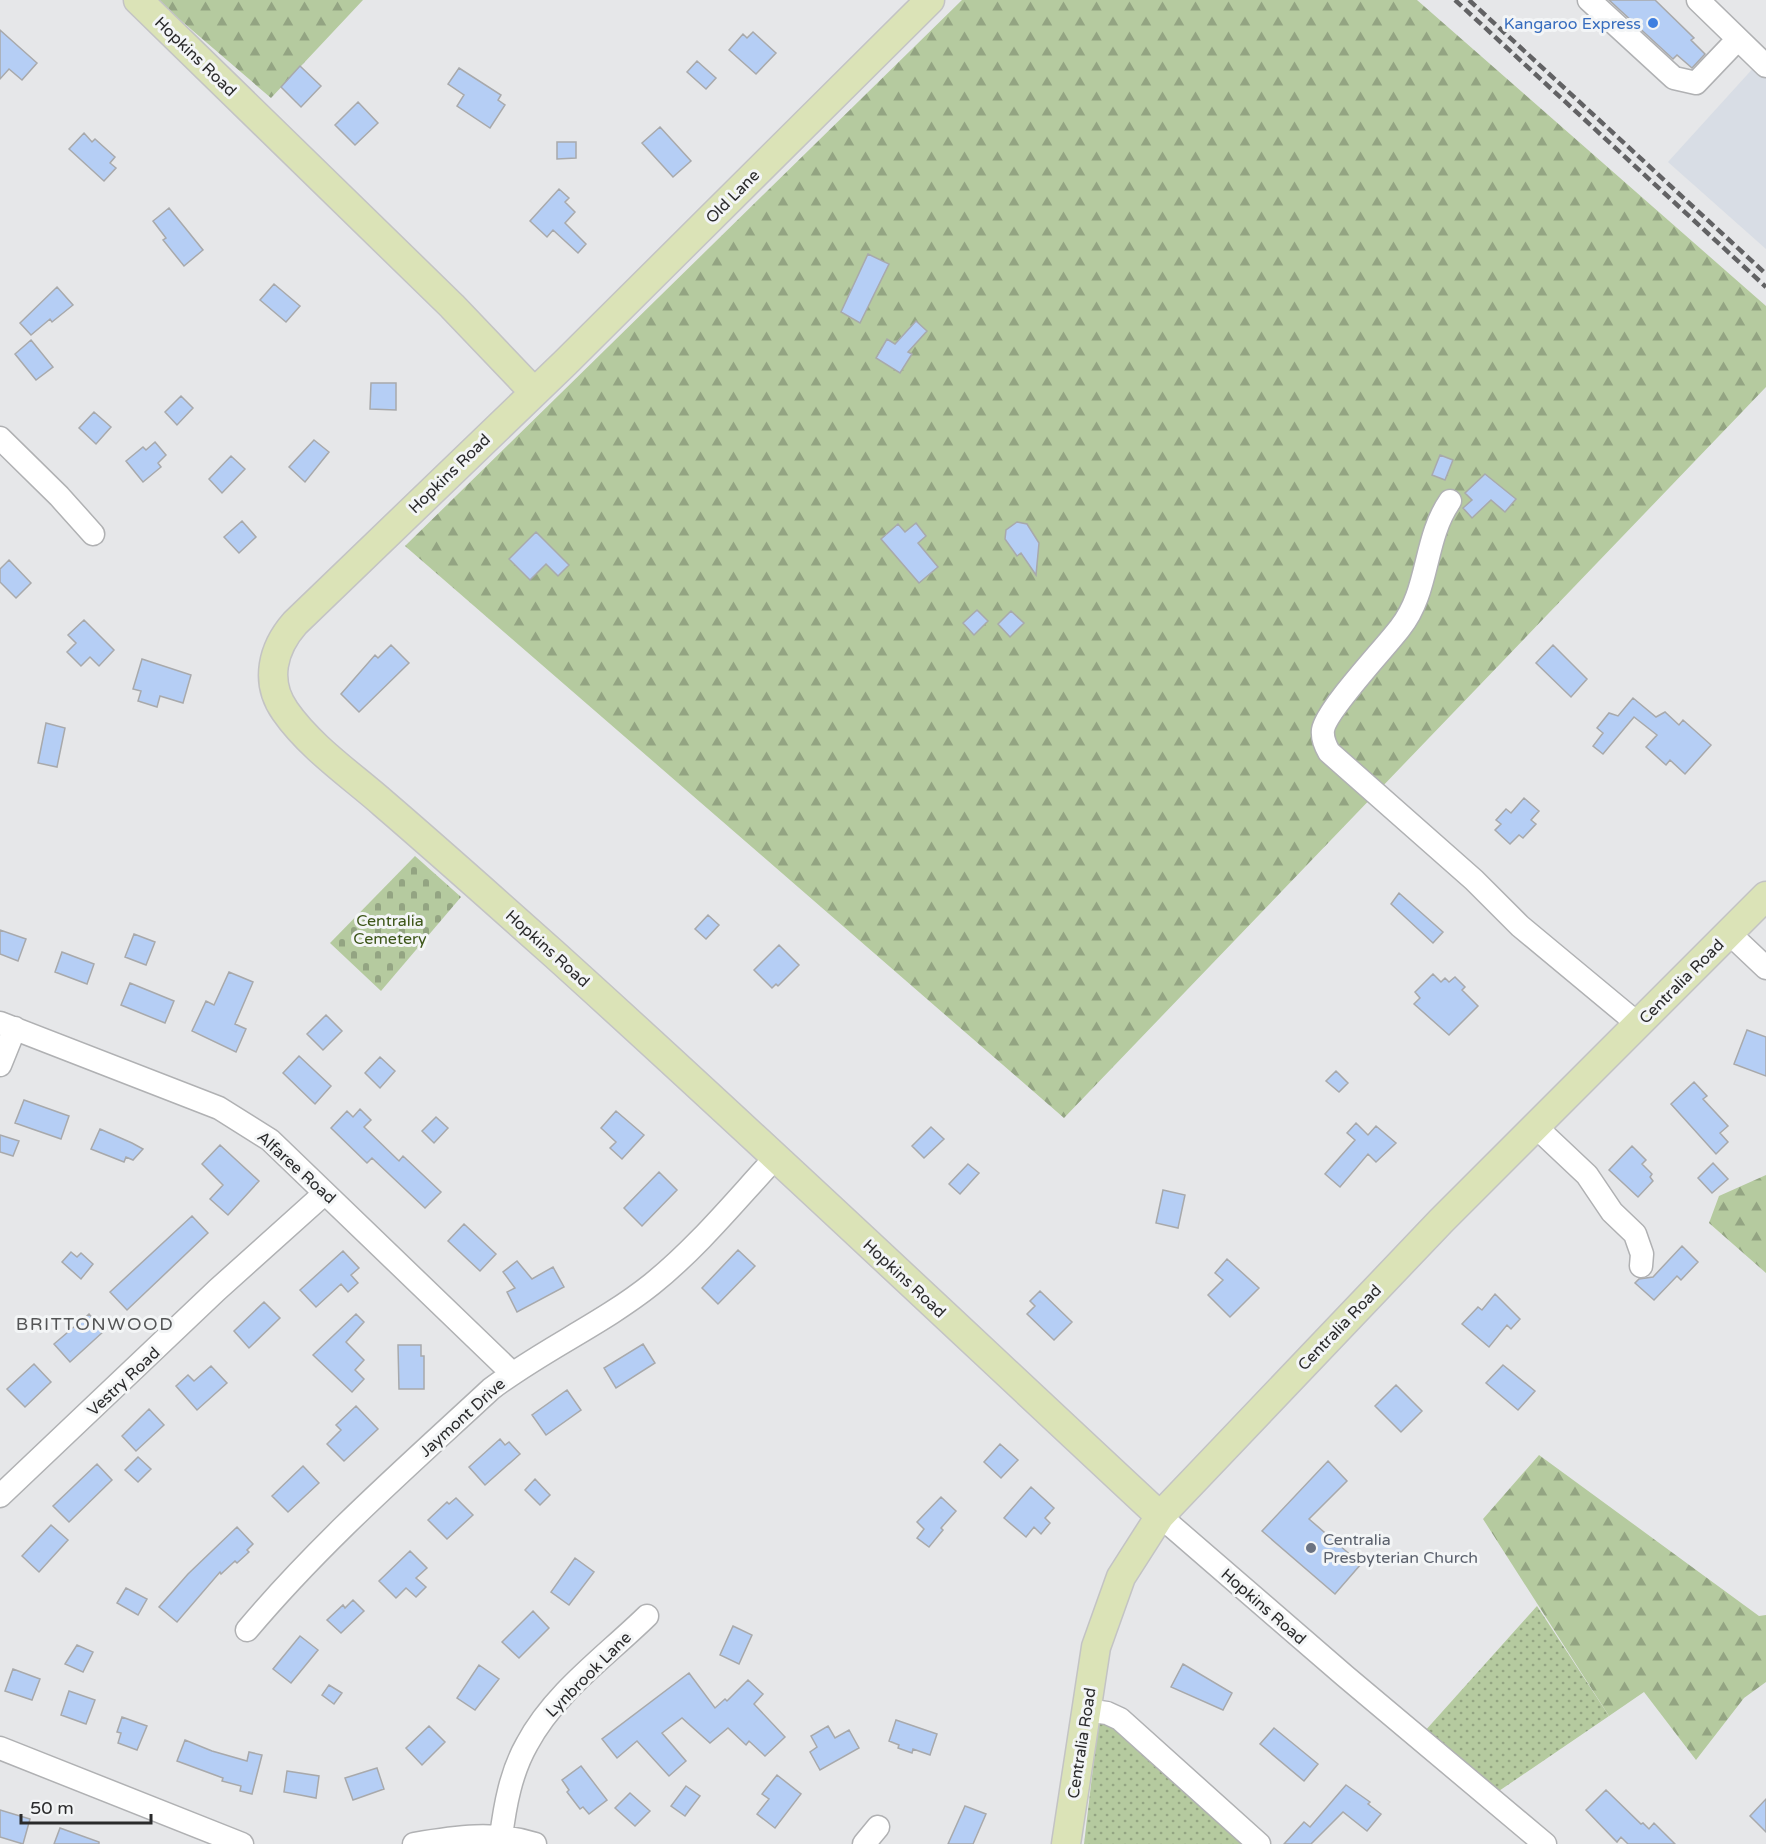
<svg xmlns="http://www.w3.org/2000/svg" width="1766" height="1844" viewBox="0 0 1766 1844" font-family="'Varela Round',sans-serif">
	<style>
		.built { fill: #d8dde5 }
		.grass { fill: url(#grass-dots) }
		.forest { fill: url(#forest-firs) }
		.cemetery { fill: url(#cemetery-stones) }
		.building { fill: #b5cef5; stroke: #a8a9ab; stroke-width: 1.5 }
		.lines { fill: none; stroke-linecap: round; stroke-linejoin: round }
		.minor-casing { stroke: #b0b1b3; stroke-width: 25 }
		.major-casing { stroke: #c3c3c4; stroke-width: 31 }
		.minor { stroke: #fff; stroke-width: 22 }
		.major { stroke: #dbe3b7; stroke-width: 28 }
		.rail { stroke: #626264; stroke-width: 4.5; stroke-dasharray: 9 4.5; stroke-linecap: butt }
		.shop-dot { fill: #3f7fe0; stroke: #f3f5f6; stroke-width: 2 }
		.worship-dot { fill: #6b7280; stroke: #f3f5f6; stroke-width: 2 }
		.labels { text-anchor: middle; stroke-width: 6; stroke-linejoin: round; paint-order: stroke }
		.shop-label { font-size: 16px; fill: #366cbe; stroke: #f3f5f6; text-anchor: end }
		.street-label { font-size: 16px; fill: #2a2a2b; stroke: #f3f5f6 }
		.park-label { font-size: 16px; fill: #3d5619; stroke: #f3f5f6 }
		.worship-label { font-size: 16px; fill: #5b616d; stroke: #f3f5f6; text-anchor: start }
		.neighbourhood-label { font-size: 18px; letter-spacing: 1.5px; fill: #545556; stroke: #f3f5f6 }
	</style>
	<defs>
		<pattern id="grass-dots" width="8" height="8" patternUnits="userSpaceOnUse" patternTransform="scale(1.5)"><rect width="8" height="8" fill="#b5ca9f"/><path d="M2 2h.1M6 6h.1" fill="none" stroke="#93a482" stroke-width="1.8" stroke-linecap="round"/></pattern>
		<pattern id="forest-firs" width="22" height="20" patternUnits="userSpaceOnUse" patternTransform="scale(1.5)"><rect width="22" height="20" fill="#b5ca9f"/><path d="M5 1l3.5 6h-7zM16 11l3.5 6h-7z" fill="#93a482"/></pattern>
		<pattern id="cemetery-stones" width="16" height="16" patternUnits="userSpaceOnUse" patternTransform="scale(1.5)"><rect width="16" height="16" fill="#b5ca9f"/><path d="M2 7V4a2 2 0 0 1 4 0v3zM10 15v-3a2 2 0 0 1 4 0v3z" fill="#93a482"/></pattern>
	</defs>
	<rect width="100%" height="100%" fill="#e6e7e9"/>
	<path class="built" d="M1766,54V249L1668,162Z"/>
	<path class="grass" d="M1537,1606L1609,1716L1496,1793L1424,1732Z
		M1099,1717L1107,1719L1249,1844H1084Z"/>
	<path class="forest" d="M157,0H363L271,98Z
		M962,0H1417L1766,306V387L1064,1118L405,546Z
		M1766,1175V1273L1709,1223L1719,1196Z
		M1539,1455L1759,1616L1766,1615V1682L1744,1698L1696,1760L1644,1692L1609,1716L1483,1519Z"/>
	<path class="cemetery" d="M415,856L461,897L381,991L330,943Z"/>
	<path class="building" d="M1609,0H1655L1694,38L1691,40L1705,54L1692,68L1677,55L1673,59Z
		M0,30L37,63L22,80L9,69L0,79Z
		M753,32L776,53L756,74L729,50L743,34L747,38Z
		M697,61L716,78L706,89L687,72Z
		M300,66L321,86L301,107L281,87Z
		M459,68L501,95L498,100L505,105L490,128L457,106L464,95L448,84Z
		M358,102L378,123L355,145L335,125Z
		M660,127L691,161L673,177L642,143Z
		M84,133L92,142L95,139L115,157L110,163L116,168L104,181L69,149Z
		M557,142H576V158L557,159Z
		M559,189L569,198L565,202L575,212L565,223L586,244L578,253L553,230L547,237L530,221Z
		M169,208L203,250L184,266L163,240L166,238L153,221Z
		M868,254L889,264L860,323L841,312Z
		M274,284L300,306L286,322L260,300Z
		M57,287L73,305L52,322L50,319L31,335L20,323Z
		M916,321L927,331L908,352L912,354L900,373L876,358L887,339L895,344Z
		M31,340L53,367L36,380L15,354Z
		M371,383H396V410L370,409Z
		M181,396L193,408L177,425L165,412Z
		M94,412L111,427L96,444L79,428Z
		M314,440L329,452L305,482L289,467Z
		M155,442L166,455L158,463L161,467L143,482L126,461L143,447L146,450Z
		M1440,455L1453,460L1445,480L1432,475Z
		M231,456L245,469L222,493L209,479Z
		M1485,474L1516,499L1505,512L1491,500L1472,518L1463,508L1472,500L1465,493Z
		M242,521L256,537L239,553L224,537Z
		M1017,522L1027,524L1039,543L1036,575L1021,553L1017,556L1005,539L1006,530Z
		M916,523L926,536L918,543L938,567L919,583L881,539L898,524L905,532Z
		M536,532L569,565L558,576L546,564L530,580L509,559Z
		M9,560L31,583L16,598L0,582V569Z
		M977,610L988,621L974,635L963,623Z
		M1011,611L1024,623L1010,637L998,624Z
		M84,620L114,650L99,666L90,657L81,666L67,652L76,643L68,635Z
		M391,645L409,663L359,712L341,694L375,655L378,658Z
		M1553,645L1587,679L1571,697L1536,663Z
		M142,659L191,675L183,703L160,696L157,707L138,701L141,691L133,689Z
		M1633,698L1656,717L1665,712L1679,725L1683,720L1711,745L1685,774L1670,760L1666,765L1646,747L1657,735L1634,717L1603,754L1593,746L1603,733L1597,728L1609,713L1618,716Z
		M46,723L65,728L57,767L38,763Z
		M1524,798L1539,811L1531,820L1536,824L1523,838L1519,835L1510,844L1495,830L1501,824L1496,820L1506,809L1511,813Z
		M1399,893L1443,932L1433,943L1391,904Z
		M708,915L719,925L706,939L695,929Z
		M0,930L26,939L18,961L0,954Z
		M134,934L155,942L146,965L125,957Z
		M779,945L799,965L778,986L776,984L772,988L754,970Z
		M62,952L94,964L87,984L55,972Z
		M229,972L253,982L235,1024L246,1029L236,1052L192,1031L206,1001L214,1005Z
		M1433,974L1441,982L1445,978L1449,982L1455,977L1465,987L1462,990L1478,1006L1449,1035L1414,1004L1420,998L1415,992Z
		M130,983L174,1001L165,1023L121,1005Z
		M326,1015L342,1031L323,1050L307,1034Z
		M1747,1030L1766,1037V1076L1734,1064Z
		M299,1056L331,1086L315,1104L283,1073Z
		M380,1057L395,1071L380,1088L365,1073Z
		M1336,1071L1348,1083L1339,1092L1326,1081Z
		M1694,1082L1707,1096L1703,1099L1728,1126L1720,1133L1728,1142L1716,1154L1671,1104Z
		M24,1100L69,1116L61,1139L15,1123Z
		M360,1109L371,1120L364,1127L399,1161L403,1156L441,1192L425,1208L372,1158L367,1163L331,1128L347,1111L353,1117Z
		M616,1111L644,1135L622,1159L610,1148L616,1142L601,1128Z
		M436,1117L448,1128L434,1143L422,1131Z
		M1356,1123L1368,1135L1376,1126L1396,1143L1376,1162L1368,1154L1340,1187L1325,1174L1355,1140L1347,1133Z
		M931,1127L944,1139L924,1158L912,1146Z
		M100,1129L132,1143L143,1149L133,1160L126,1157L124,1162L91,1149Z
		M0,1135L19,1141L13,1156L0,1152Z
		M220,1145L259,1181L228,1215L210,1199L223,1185L202,1164Z
		M1632,1146L1646,1160L1642,1164L1652,1174L1650,1177L1653,1181L1638,1197L1609,1170Z
		M1713,1163L1728,1179L1712,1193L1698,1178Z
		M968,1164L979,1173L960,1194L949,1184Z
		M659,1172L677,1190L642,1226L624,1208Z
		M1163,1190L1185,1195L1178,1228L1156,1223Z
		M192,1216L208,1233L127,1310L110,1292Z
		M464,1224L496,1254L480,1271L448,1241Z
		M1682,1246L1698,1262L1681,1280L1677,1276L1654,1300L1635,1283L1639,1279L1653,1277Z
		M738,1250L755,1266L718,1304L702,1288Z
		M343,1251L359,1268L351,1275L358,1283L348,1292L341,1284L316,1307L300,1290Z
		M71,1252L77,1257L81,1253L93,1264L81,1279L62,1262Z
		M1227,1259L1259,1288L1230,1317L1208,1295L1223,1280L1215,1273Z
		M517,1261L532,1279L553,1267L564,1287L517,1312L507,1292L515,1288L503,1272Z
		M1040,1291L1072,1322L1054,1340L1027,1314L1035,1306L1030,1301Z
		M1495,1294L1520,1319L1511,1329L1507,1325L1489,1347L1462,1324L1478,1307L1482,1310Z
		M264,1302L280,1318L249,1348L234,1331Z
		M89,1314L104,1331L70,1362L54,1344Z
		M356,1314L364,1322L346,1342L364,1360L355,1370L364,1379L352,1392L313,1355Z
		M643,1344L655,1363L616,1388L604,1368Z
		M398,1345H421V1356H424V1389H399Z
		M34,1364L51,1382L25,1407L7,1389Z
		M1503,1365L1535,1391L1518,1410L1486,1383Z
		M211,1366L227,1383L197,1410L176,1386L188,1375L194,1381Z
		M1396,1385L1422,1411L1401,1432L1375,1406Z
		M567,1390L581,1410L546,1435L532,1415Z
		M356,1406L378,1429L344,1461L327,1444L341,1430L336,1425Z
		M149,1409L164,1425L136,1451L122,1436Z
		M500,1439L505,1445L509,1442L520,1454L485,1485L469,1467Z
		M1000,1444L1018,1460L1001,1478L984,1462Z
		M138,1457L151,1469L138,1482L125,1470Z
		M1328,1461L1347,1481L1309,1519L1361,1564L1335,1594L1262,1531Z
		M97,1464L112,1480L69,1522L53,1506Z
		M303,1466L319,1483L288,1512L272,1496Z
		M535,1479L550,1495L540,1505L525,1490Z
		M1031,1487L1054,1508L1045,1518L1050,1523L1041,1534L1034,1527L1026,1537L1004,1518Z
		M941,1497L956,1511L941,1528L943,1530L929,1547L917,1538L924,1529L917,1522Z
		M456,1498L473,1515L447,1539L428,1520L447,1502L449,1504Z
		M51,1525L68,1540L39,1572L22,1556Z
		M237,1527L253,1544L247,1550L249,1552L237,1563L235,1561L221,1574L220,1572L177,1622L159,1607L188,1574Z
		M410,1551L427,1568L416,1578L426,1587L416,1597L406,1588L396,1598L379,1581Z
		M575,1558L594,1572L569,1605L551,1592Z
		M126,1588L147,1599L138,1615L117,1603Z
		M353,1600L364,1611L341,1633L327,1620L343,1605L345,1608Z
		M533,1611L549,1628L519,1658L502,1642Z
		M733,1626L752,1635L739,1664L720,1655Z
		M300,1636L318,1650L291,1683L273,1669Z
		M77,1645L93,1652L83,1672L65,1664Z
		M1183,1664L1232,1693L1223,1710L1171,1687Z
		M479,1665L499,1679L475,1710L457,1698Z
		M13,1669L40,1679L32,1700L5,1691Z
		M689,1673L715,1708L725,1699L727,1701L748,1680L763,1694L754,1704L785,1737L765,1756L749,1741L746,1745L728,1728L710,1743L682,1718L662,1733L686,1761L669,1776L637,1741L617,1758L602,1739Z
		M329,1685L342,1693L334,1704L322,1695Z
		M69,1691L95,1700L86,1724L61,1715Z
		M122,1717L147,1726L137,1750L118,1743L121,1733L117,1732Z
		M896,1720L937,1734L930,1755L913,1749L912,1753L898,1748L899,1745L889,1741Z
		M429,1726L445,1742L422,1765L406,1748Z
		M828,1726L835,1738L849,1730L859,1748L820,1770L810,1752L817,1747L811,1736Z
		M1274,1728L1318,1764L1304,1781L1260,1744Z
		M185,1740L212,1751L247,1761L249,1752L262,1755L252,1794L240,1791L241,1786L222,1781L223,1778L177,1761Z
		M581,1766L607,1800L589,1814L583,1807L580,1809L567,1792L569,1790L562,1780Z
		M377,1768L384,1789L353,1800L345,1778Z
		M287,1771L319,1776L316,1798L284,1792Z
		M777,1775L801,1794L775,1828L757,1814L769,1799L762,1794Z
		M1346,1785L1370,1802L1368,1804L1381,1814L1367,1831L1343,1812L1311,1844H1284L1304,1822L1310,1827Z
		M686,1786L700,1796L685,1816L671,1806Z
		M1606,1790L1641,1824L1643,1823L1649,1829L1654,1823L1675,1844H1628L1621,1837L1617,1842L1586,1810Z
		M630,1793L650,1811L635,1826L615,1808Z
		M1766,1799V1832L1750,1816Z
		M965,1806L986,1814L973,1844H948Z
		M0,1810L30,1819L23,1844L0,1837Z
		M60,1828L99,1842V1844H54Z"/>
	<g class="lines">
		<defs>
			<path id="minor" d="M1589,0L1674,78L1696,83L1738,39
				M1698,0L1766,66
				M0,438L59,496L93,534
				M1450,501C1423,540 1430,590 1400,628C1385,648 1326,710 1323,730C1322,738 1325,745 1329,752L1474,880L1520,926L1638,1024
				M1729,933L1766,968
				M0,1023L219,1108L270,1140L512,1373
				M0,1065L15,1028
				M1535,1126L1587,1175L1612,1212L1635,1234L1642,1254L1641,1266
				M0,1496L217,1290L325,1193
				M1160,1516L1345,1676L1545,1844
				M247,1630C321,1542 407,1467 491,1389C542,1350 602,1324 652,1284C698,1247 736,1200 776,1157
				M1086,1710L1107,1713L1120,1719L1259,1844
				M0,1748L242,1844
				M501,1837C505,1805 511,1772 527,1744C554,1693 606,1656 647,1616
				M414,1844C455,1837 495,1831 535,1844
				M864,1844L878,1827"/>
			<path id="major" d="M138,0L452,306L534,392
				M930,0L565,363L295,623C273,648 264,681 285,711C310,747 351,775 384,804C441,853 497,903 553,953C758,1138 958,1328 1160,1516
				M1066,1844L1096,1647L1121,1577L1160,1516L1441,1221L1766,896"/>
		</defs>
		<use href="#minor" class="minor-casing"/>
		<use href="#major" class="major-casing"/>
		<use href="#minor" class="minor"/>
		<use href="#major" class="major"/>
		<path class="rail" d="M1455,0L1766,287
			M1469,0L1766,274"/>
	</g>
	<circle class="shop-dot" cx="1653" cy="23" r="6"/>
	<circle class="worship-dot" cx="1311" cy="1548" r="6"/>
	<g class="labels">
		<g class="shop-label">
			<text x="1641" y="29">Kangaroo Express</text>
		</g>
		<g class="street-label">
			<text transform="translate(196 56) rotate(44)" y="6">Hopkins Road</text>
			<text transform="translate(732 196) rotate(-45)" y="6">Old Lane</text>
			<text transform="translate(449 473) rotate(-44)" y="6">Hopkins Road</text>
			<text transform="translate(548 948) rotate(42)" y="6">Hopkins Road</text>
			<text transform="translate(1681 981) rotate(-45)" y="6">Centralia Road</text>
			<text transform="translate(297 1167) rotate(42)" y="6">Alfaree Road</text>
			<text transform="translate(905 1278) rotate(43)" y="6">Hopkins Road</text>
			<text transform="translate(1339 1327) rotate(-46)" y="6">Centralia Road</text>
			<text transform="translate(123 1381) rotate(-43)" y="6">Vestry Road</text>
			<text transform="translate(462 1417) rotate(-42)" y="6">Jaymont Drive</text>
			<text transform="translate(1264 1606) rotate(41)" y="6">Hopkins Road</text>
			<text transform="translate(588 1674) rotate(-45)" y="6">Lynbrook Lane</text>
			<text transform="translate(1081 1743) rotate(-81)" y="6">Centralia Road</text>
		</g>
		<g class="park-label">
			<text x="390" y="926">Centralia<tspan x="390" dy="18">Cemetery</tspan></text>
		</g>
		<g class="worship-label">
			<text x="1323" y="1545">Centralia<tspan x="1323" dy="18">Presbyterian Church</tspan></text>
		</g>
		<g class="neighbourhood-label">
			<text x="95" y="1330">BRITTONWOOD</text>
		</g>
	</g>
	<path d="M21 1814v9h130v-9" fill="none" stroke="#2a2a2b" stroke-width="3"/>
	<text x="30" y="1814" font-size="18" fill="#2a2a2b" stroke="#f3f5f6" stroke-width="4.5" paint-order="stroke">50 m</text>
</svg>
